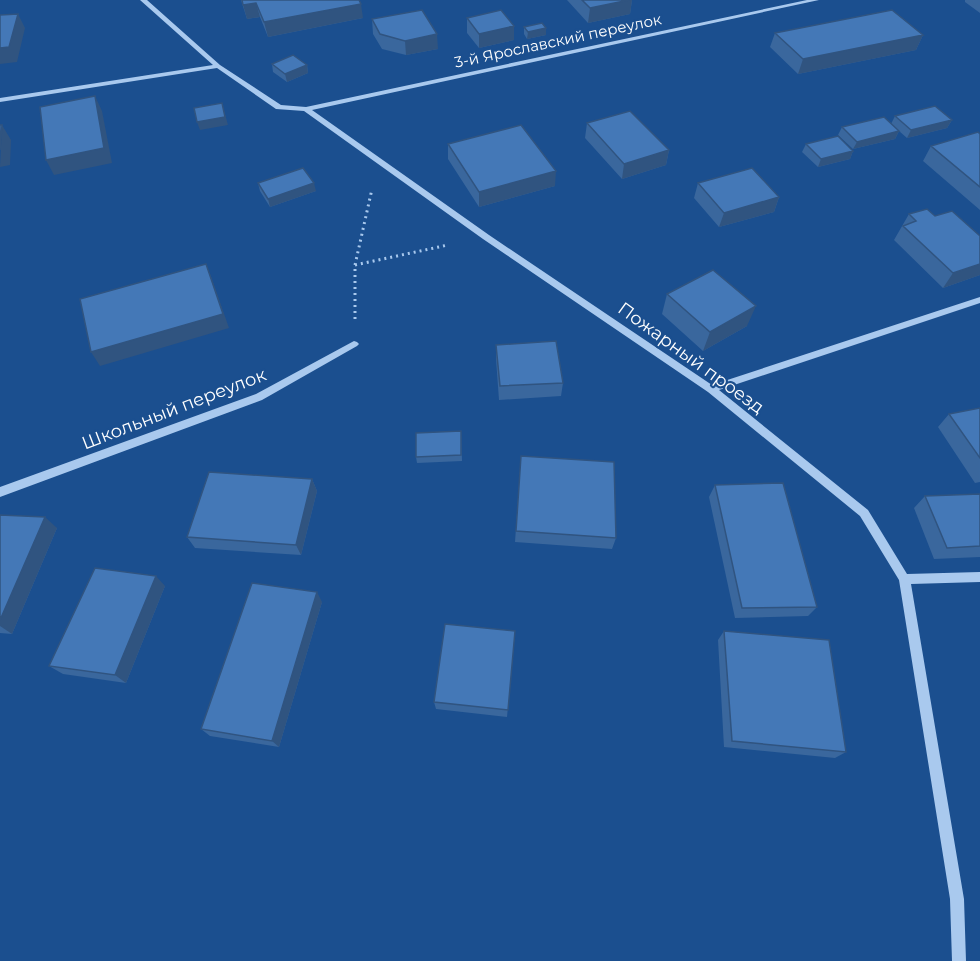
<svg xmlns="http://www.w3.org/2000/svg" width="980" height="961" viewBox="0 0 980 961" font-family="Montserrat,sans-serif">
	<style>
		.lines { fill: none; stroke-linecap: round; stroke-linejoin: round }
		.path { stroke: #a9c9ee; stroke-width: 3; stroke-dasharray: 2 4; stroke-linecap: butt }
		.minor { fill: #a9c9ee; fill-rule: evenodd }
		.wall { fill: #3a679d }
		.shaded-wall { fill: #305480 }
		.building { fill: #4478b7; stroke: #305480; stroke-width: 1.5 }
		.labels { text-anchor: middle; stroke-width: 4.5; stroke-linejoin: round; paint-order: stroke }
		.far-street-label { font-size: 15px; fill: #fff; stroke: #1b4f8f }
		.street-label { font-size: 18px; fill: #fff; stroke: #1b4f8f }
	</style>
	<rect width="100%" height="100%" fill="#1b4f8f"/>
	<g class="lines">
		<path class="path" d="M355,265L372,189
			M355,319V265L448,245"/>
		<path class="minor" d="M140,0H147L220,65L281,105L306,107L807,0H819L312,110L489,235L712,385L980,297V303L719,390L868,510L907,574L980,572V582L911,584L964,899L966,961H952L950,899L899,580L860,516L708,392L483,239L304,111L276,109L217,68L0,102V98L213,65Z
			M354,341L357,342L359,344L357,346L262,400L0,497V487L256,394Z"/>
	</g>
	<path class="wall" d="M241,0L363,18L268,37L260,17L247,19Z
		M567,0H632L630,14L588,23Z
		M965,0H980V13L965,2Z
		M467,18L514,40L479,48L467,33Z
		M372,19L438,49L406,55L382,49L373,34Z
		M524,27L546,35L527,39L524,34Z
		M775,33L923,35L916,50L798,74L770,47Z
		M272,64L307,65L308,73L287,82L273,72Z
		M895,116L952,120L947,128L907,138L899,131L895,139L853,149L838,135L842,127L891,124Z
		M587,123L669,150L666,165L622,179L585,138Z
		M980,134V210L923,161L931,146Z
		M448,144L555,186L479,207L448,159Z
		M806,144L853,151L850,159L818,167L802,152Z
		M258,183L316,191L270,207L260,191Z
		M698,183L779,197L774,212L719,227L694,198Z
		M909,214L935,216L980,236V275L943,288L894,240Z
		M667,294L747,326L703,351L662,314Z
		M496,345L563,383L561,396L499,400L496,359Z
		M980,408V482L975,483L938,427L949,414Z
		M461,431L462,461L417,463L416,457Z
		M521,456L616,538L612,549L515,542Z
		M312,479L317,491L301,555L195,548L187,537Z
		M715,485L817,607L808,616L735,618L709,497Z
		M980,494V557L934,559L914,508L925,496Z
		M0,515L57,528L12,634L0,633Z
		M165,586L126,683L63,674L49,666Z
		M322,602L279,747L210,736L201,729Z
		M515,631L507,717L436,709L434,702Z
		M724,631L846,752L835,758L724,747L718,640Z"/>
	<path class="shaded-wall" d="M629,0H632L630,14L588,23L590,8Z
		M256,3L260,17L247,19L243,5Z
		M361,4L363,18L268,37L264,22Z
		M18,14L25,28L17,62L0,64V48Z
		M514,26V40L479,48V34Z
		M546,28V35L527,39L528,32Z
		M437,34L438,49L406,55L405,41Z
		M923,35L916,50L798,74L803,59Z
		M307,65L308,73L287,82L285,74Z
		M95,96L102,111L112,163L54,175L46,160Z
		M222,103L228,125L200,130L197,122Z
		M952,120L947,128L907,138L911,130Z
		M2,125L11,140L10,165L0,167Z
		M899,131L895,139L853,149L857,142Z
		M669,150L666,165L622,179L624,164Z
		M853,151L850,159L818,167L821,159Z
		M556,171L555,186L479,207V192Z
		M314,183L316,191L270,207L268,199Z
		M779,197L774,212L719,227L724,213Z
		M206,264L212,279L229,328L100,366L91,352Z
		M980,264V275L943,288L953,273Z
		M756,306L747,326L703,351L710,332Z
		M312,479L317,491L301,555L296,545Z
		M45,517L57,528L12,634L0,626V620Z
		M156,576L165,586L126,683L115,675Z
		M317,592L322,602L279,747L272,741Z"/>
	<path class="building" d="M242,0H359L361,4L264,22L256,3L243,5Z
		M582,0H629L590,8Z
		M422,10L437,34L405,41L380,34L372,19Z
		M501,10L514,26L479,34L467,18Z
		M892,10L923,35L803,59L775,33Z
		M18,14L9,47L0,48V15Z
		M542,23L546,28L528,32L524,27Z
		M293,55L307,65L285,74L272,64Z
		M95,96L104,148L46,160L40,107Z
		M222,103L225,117L197,122L194,108Z
		M935,106L952,120L911,130L895,116Z
		M630,111L669,150L624,164L587,123Z
		M884,117L899,131L857,142L842,127Z
		M0,125H2L0,150Z
		M521,125L556,171L479,192L448,144Z
		M978,132L980,134V187L931,146Z
		M838,136L853,151L821,159L806,144Z
		M303,168L314,183L268,199L258,183Z
		M752,168L779,197L724,213L698,183Z
		M927,209L935,216L952,211L980,236V264L953,273L903,226L916,221L909,214Z
		M206,264L223,314L91,352L80,299Z
		M713,270L756,306L710,332L667,294Z
		M556,341L563,383L500,386L496,345Z
		M980,408V458L949,414Z
		M461,431V455L416,457V433Z
		M521,456L614,462L616,538L516,531Z
		M209,472L312,479L296,545L187,537Z
		M783,483L817,607L742,608L715,485Z
		M980,494V546L947,548L925,496Z
		M0,515L45,517L0,620Z
		M95,568L156,576L115,675L49,666Z
		M252,583L317,592L272,741L201,729Z
		M445,624L515,631L508,710L434,702Z
		M724,631L829,640L846,752L732,741Z"/>
	<g class="labels">
		<g class="far-street-label">
			<text transform="translate(558 41) rotate(-12)" y="5">3-й Ярославский переулок</text>
		</g>
		<g class="street-label">
			<text transform="translate(691 358) rotate(36)" y="6">Пожарный проезд</text>
			<text transform="translate(174 409) rotate(-21)" y="6">Школьный переулок</text>
		</g>
	</g>
</svg>
